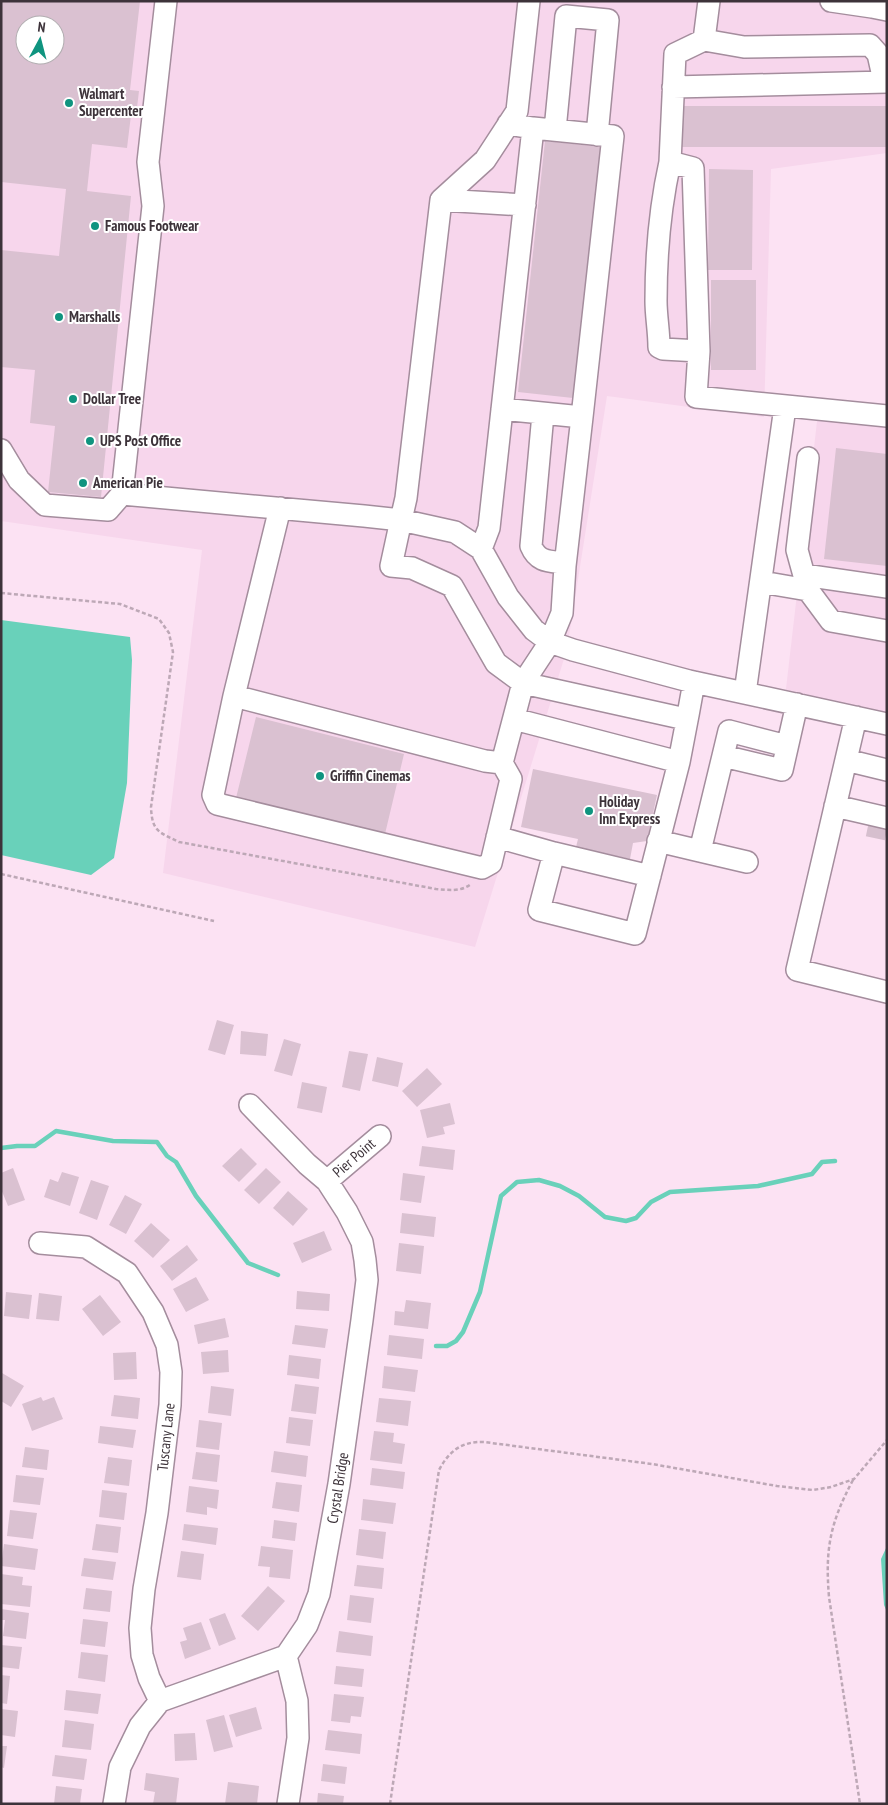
<svg xmlns="http://www.w3.org/2000/svg" width="888" height="1805" viewBox="0 0 888 1805" font-family="'PT Sans Narrow',sans-serif">
	<style>
		.built { fill: #f7d6ec; fill-rule: evenodd }
		.water { fill: #69d1ba }
		.lines { fill: none; stroke-linecap: round; stroke-linejoin: round }
		.stream { stroke: #69d1ba; stroke-width: 4.5 }
		.building { fill: #dac1d1; fill-rule: evenodd }
		.minor-tunnel { stroke: #d6bfce; stroke-width: 21; stroke-dasharray: 21 11; stroke-linecap: butt }
		.minor-casing { stroke: #a48d9d; stroke-width: 24 }
		.path { stroke: #bda8b6; stroke-width: 2.5; stroke-dasharray: 4 2.5; stroke-linecap: butt }
		.minor { stroke: #fff; stroke-width: 21 }
		.poi-dot { fill: #0f947f; stroke: #fff; stroke-width: 2 }
		.labels { text-anchor: middle; stroke-width: 4; stroke-linejoin: round; paint-order: stroke }
		.poi-label { font-size: 15px; font-weight: bold; fill: #3d333a; stroke: #fff; text-anchor: start }
		.street-label { font-size: 15px; fill: #3d333a; stroke: #fff }
	</style>
	<rect width="100%" height="100%" fill="#fce2f3"/>
	<path class="built" d="M1,1H887V153L771,169L764,417L607,396L567,649L475,947L163,873L202,550L1,521ZM25,25H55V55H25Z
		M818,413L887,420V732L784,706Z"/>
	<path class="water" d="M1,620L130,637L132,660L127,783L114,858L91,875L1,855Z
		M887,1546V1612L884,1605L881,1559Z"/>
	<g class="lines">
		<path class="stream" d="M1,1148L17,1146H35L56,1131L113,1141L157,1142L167,1156L176,1162L196,1196L248,1263L278,1275
			M436,1346H447L456,1341L463,1332L480,1292L501,1196L517,1182L539,1180L560,1186L579,1196L605,1217L626,1221L636,1218L651,1202L670,1192L758,1186L812,1174L822,1162L835,1161"/>
	</g>
	<path class="building" d="M1,1H140L130,90L139,91L136,116L131,115L127,148L92,144L87,191L131,196L101,497L48,492L55,426L30,423L35,370L1,367V250L59,256L66,189L1,182ZM25,25H55V55H25Z
		M677,106H887V147H678Z
		M545,141L601,147L573,398L518,392Z
		M709,169L753,170L752,270H708Z
		M711,280H756V370H711Z
		M836,448L887,454V566L824,559Z
		M256,717L404,754L385,834L236,798Z
		M533,769L657,795L647,841L633,843L630,859L576,847L578,839L521,827Z
		M217,1020L234,1025L225,1055L208,1050Z
		M241,1031L268,1034L266,1056L240,1054Z
		M284,1039L301,1044L292,1076L274,1071Z
		M349,1051L368,1054L360,1091L342,1087Z
		M377,1057L403,1063L398,1087L372,1081Z
		M427,1068L442,1084L417,1107L402,1091Z
		M302,1082L327,1087L322,1113L297,1108Z
		M450,1103L455,1124L443,1127L445,1134L427,1138L420,1110Z
		M422,1146L455,1150L453,1170L419,1166Z
		M241,1148L257,1164L239,1182L222,1166Z
		M13,1168L25,1200L8,1206L1,1189V1173Z
		M266,1168L281,1182L259,1204L244,1190Z
		M62,1172L79,1177L70,1206L44,1197L50,1179L58,1182Z
		M403,1173L425,1176L421,1203L400,1200Z
		M91,1180L109,1186L97,1220L79,1213Z
		M288,1191L308,1209L293,1226L273,1208Z
		M125,1195L142,1204L126,1234L109,1225Z
		M402,1213L436,1217L434,1237L400,1233Z
		M151,1223L170,1240L153,1258L134,1241Z
		M324,1231L332,1250L302,1263L293,1243Z
		M399,1243L424,1246L421,1274L396,1271Z
		M187,1245L198,1260L172,1281L160,1266Z
		M196,1277L209,1300L186,1312L173,1289Z
		M297,1291L330,1294L329,1311L296,1309Z
		M6,1292L32,1295L29,1319L4,1316Z
		M39,1293L62,1296L59,1321L36,1319Z
		M100,1295L121,1322L103,1336L82,1309Z
		M406,1300L431,1303L428,1329L394,1325L395,1311L404,1312Z
		M225,1318L229,1337L198,1344L194,1325Z
		M295,1325L328,1329L325,1348L292,1344Z
		M389,1335L424,1339L422,1359L387,1355Z
		M228,1350L229,1372L203,1374L201,1352Z
		M136,1352L137,1379L114,1380L113,1353Z
		M289,1355L321,1359L319,1379L287,1375Z
		M384,1366L418,1370L415,1392L382,1388Z
		M2,1373L24,1386L11,1407L1,1401Z
		M295,1384L319,1387L316,1414L291,1411Z
		M211,1386L234,1389L231,1416L208,1413Z
		M114,1395L140,1398L138,1419L111,1416Z
		M41,1397L43,1401L54,1397L63,1419L32,1431L22,1404Z
		M379,1398L411,1401L408,1426L376,1422Z
		M289,1417L313,1420L310,1446L286,1443Z
		M199,1420L222,1423L219,1450L196,1447Z
		M100,1426L136,1430L133,1448L98,1443Z
		M374,1431L394,1433L393,1442L405,1444L402,1464L370,1460Z
		M25,1447L49,1450L47,1470L22,1467Z
		M274,1451L308,1456L306,1477L271,1472Z
		M196,1452L220,1455L217,1482L192,1479Z
		M108,1457L132,1460L129,1486L104,1483Z
		M372,1468L405,1472L403,1489L370,1485Z
		M16,1475L44,1478L40,1505L13,1502Z
		M276,1482L302,1485L299,1512L272,1508Z
		M189,1486L219,1490L217,1509L207,1507V1515L186,1512Z
		M102,1490L127,1493L124,1520L99,1517Z
		M363,1499L396,1503L393,1524L361,1520Z
		M10,1510L37,1513L33,1539L7,1536Z
		M274,1520L297,1523L295,1541L272,1538Z
		M96,1524L121,1527L118,1553L92,1550Z
		M184,1524L218,1528L216,1545L182,1540Z
		M359,1529L386,1532L383,1559L356,1555Z
		M4,1544L38,1549L35,1570L1,1566Z
		M261,1546L293,1550L290,1579L269,1577L270,1567L258,1566Z
		M181,1551L204,1554L201,1580L177,1577Z
		M84,1558L116,1562L113,1580L81,1576Z
		M357,1565L384,1568L382,1589L354,1586Z
		M1,1574L23,1577L22,1585L32,1586L30,1607L1,1604Z
		M268,1586L285,1601L258,1631L241,1616Z
		M86,1588L112,1591L110,1612L83,1609Z
		M350,1595L374,1598L371,1623L347,1620Z
		M1,1609L29,1613L26,1639L3,1636L5,1620H1Z
		M225,1613L236,1639L219,1646L209,1619Z
		M83,1619L108,1622L105,1647L80,1644Z
		M201,1622L211,1649L185,1659L180,1642L187,1640L183,1628Z
		M339,1631L373,1636L371,1656L336,1652Z
		M1,1645L22,1647L19,1669L1,1667Z
		M81,1652L108,1655L105,1682L78,1678Z
		M336,1666L364,1669L362,1687L334,1684Z
		M1,1675L10,1676L7,1704L1,1703Z
		M66,1690L101,1694L98,1714L64,1710Z
		M334,1694L364,1697L361,1717L351,1716L350,1723L331,1721Z
		M256,1707L262,1729L236,1737L229,1715Z
		M1,1709L18,1711L15,1737L1,1735Z
		M224,1715L233,1747L214,1752L206,1720Z
		M65,1720L94,1724L91,1750L62,1747Z
		M328,1730L362,1734L360,1754L325,1750Z
		M195,1733L197,1760L175,1761L174,1734Z
		M1,1746H7L4,1768L1,1767Z
		M55,1755L87,1759L84,1780L52,1776Z
		M323,1764L347,1767L345,1784L321,1781Z
		M146,1773L179,1778L176,1804H153L155,1792L144,1790Z
		M228,1782L259,1786L257,1804H225Z
		M56,1786L82,1789L80,1804H54Z
		M318,1793L344,1796L343,1804H317Z"/>
	<g class="lines">
		<path class="minor-tunnel" d="M868,826L887,830"/>
		<defs>
			<path id="minor" d="M166,1L148,162L153,206L122,494L364,516L401,520L391,566L412,568L452,586L496,663L523,683L502,763L485,761L234,696L280,508
				M529,1L517,111L485,160L441,200L406,498L401,520L455,532L481,549L508,597L534,630L550,642L573,650L689,681L887,724
				M709,1L704,40L675,54L670,162L693,168L699,351L696,397L887,416
				M831,1L872,7L887,10
				M704,40L744,47L870,45L878,54L884,81
				M673,87L887,82
				M533,128L613,136L582,417
				M555,130L566,16L608,20L597,135
				M670,162C660,207 656,254 656,301C656,316 659,331 659,347L663,349L699,351
				M441,200L525,205
				M502,409L582,417L565,566L562,613L550,642L523,683L681,718L688,715L694,682
				M543,414L531,546C538,563 550,561 565,563
				M1,450L19,480L45,505L108,510L122,494
				M481,549L489,528L533,128L508,124
				M804,575L887,587
				M762,582L808,590L831,621L887,631
				M808,590L797,550L808,458
				M745,693L785,407
				M234,696L213,795L217,804L482,868L491,863L511,779L502,763
				M856,717L797,970L887,992
				M514,719L679,762
				M723,756L729,731L787,746
				M846,760L887,770
				M835,806L887,818
				M497,837L554,853L539,910L635,934L679,762L688,715
				M658,841L700,851L723,756L782,770L797,704
				M700,851L747,862
				M554,853L650,876
				M327,1181L380,1136
				M40,1243L86,1247L127,1273L153,1312L167,1345L171,1372L170,1405L157,1513L144,1589L140,1628L142,1655L149,1678L160,1701
				M286,1656L297,1701L298,1738L288,1804
				M114,1804L120,1767L140,1726L160,1701L286,1656L307,1625L319,1594L339,1484L362,1320L367,1280L365,1260L362,1242L347,1212L327,1181L307,1164L250,1105"/>
		</defs>
		<use href="#minor" class="minor-casing"/>
		<path class="path" d="M1,593L120,604L159,619L169,633L173,652L151,807C152,831 158,832 179,842L436,889C449,890 461,892 471,884
			M1,874L214,921
			M853,1480C830,1523 825,1549 829,1597L860,1804
			M390,1804L439,1470C449,1451 462,1441 484,1442L652,1464L777,1486L813,1490L831,1487L854,1479L887,1440"/>
		<use href="#minor" class="minor"/>
	</g>
	<g class="poi-dot">
		<circle cx="69" cy="103" r="5"/>
		<circle cx="95" cy="226" r="5"/>
		<circle cx="59" cy="317" r="5"/>
		<circle cx="73" cy="399" r="5"/>
		<circle cx="90" cy="441" r="5"/>
		<circle cx="83" cy="483" r="5"/>
		<circle cx="320" cy="776" r="5"/>
		<circle cx="589" cy="811" r="5"/>
	</g>
	<g class="labels">
		<g class="poi-label">
			<text x="79" y="99">Walmart<tspan x="79" dy="17">Supercenter</tspan></text>
			<text x="105" y="231">Famous Footwear</text>
			<text x="69" y="322">Marshalls</text>
			<text x="83" y="404">Dollar Tree</text>
			<text x="100" y="446">UPS Post Office</text>
			<text x="93" y="488">American Pie</text>
			<text x="330" y="781">Griffin Cinemas</text>
			<text x="599" y="807">Holiday<tspan x="599" dy="17">Inn Express</tspan></text>
		</g>
		<g class="street-label">
			<text transform="translate(354 1158) rotate(-41)" y="5">Pier Point</text>
			<text transform="translate(166 1437) rotate(-84)" y="5">Tuscany Lane</text>
			<text transform="translate(338 1488) rotate(-81)" y="5">Crystal Bridge</text>
		</g>
	</g>
	<rect width="888" height="1805" fill="none" stroke="#3d333a" stroke-width="5"/>
	<g transform="translate(40 40) rotate(7)"><circle r="24" fill="#ffffff" stroke="#b1adb0"/>
	<path d="M0-4L9 19L0 12L-9 19Z" fill="#0f947f"/>
	<text y="-8" font-size="14" font-weight="bold" text-anchor="middle" fill="#3d333a">N</text>
	</g>
</svg>
